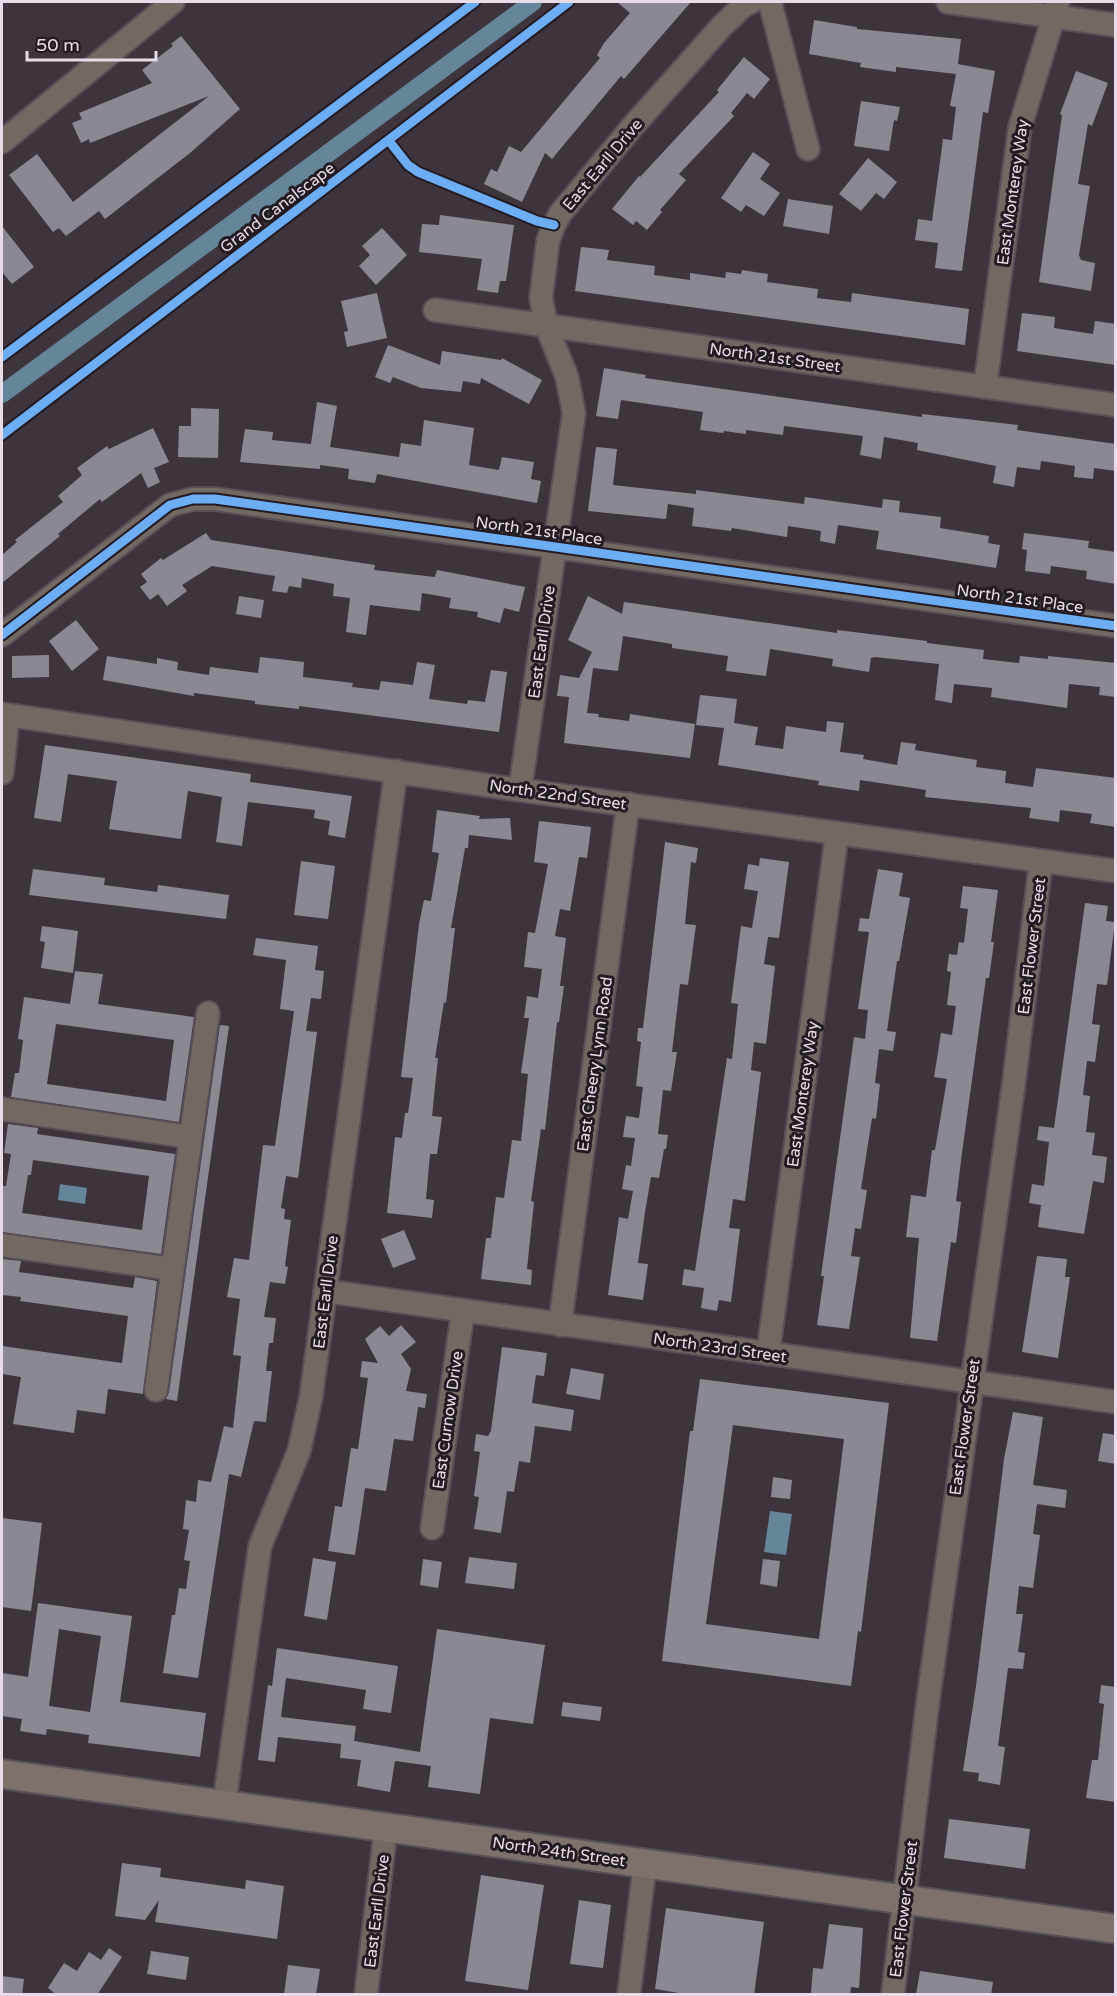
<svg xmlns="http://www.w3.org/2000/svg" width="1117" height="1996" viewBox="0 0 1117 1996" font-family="'Varela Round',sans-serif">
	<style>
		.water { fill: #658598 }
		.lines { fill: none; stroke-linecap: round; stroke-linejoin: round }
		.canal { stroke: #658598; stroke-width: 18 }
		.building { fill: #8c8892; fill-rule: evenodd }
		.minor-casing { stroke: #585058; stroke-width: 26 }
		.major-casing { stroke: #585058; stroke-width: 32 }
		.minor { stroke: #726963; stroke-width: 22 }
		.major { stroke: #7e716b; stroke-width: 28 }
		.cycleway-casing { stroke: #231b23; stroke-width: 13 }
		.cycleway { stroke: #6dadf4; stroke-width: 9 }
		.labels { text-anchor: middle; stroke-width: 6; stroke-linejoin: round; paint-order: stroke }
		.street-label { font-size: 16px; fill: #e8dce8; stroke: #231b23 }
	</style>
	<rect width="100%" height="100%" fill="#3e343e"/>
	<path class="water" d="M60,1184L87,1188L85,1204L58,1200Z
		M770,1511L792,1514L786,1555L764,1552Z"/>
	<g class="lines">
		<path class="canal" d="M2,394L533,2"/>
	</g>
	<path class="building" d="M617,2H691L624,79L621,76L552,159L545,153L522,202L484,184L491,169L497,172L509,146L521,152L600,58L597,55L604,43L630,13Z
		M814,20L857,27V29L961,39L958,64L995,71L988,113L983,112L962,271L935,268L938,243L915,240L918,219L932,221L943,139L952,140L956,107L950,106L956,74L896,67V72L860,67L861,63L809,54Z
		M181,36L240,109L190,153L105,219L99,211L66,236L59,228L53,232L9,175L37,154L73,202L209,96L90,143L89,139L81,143L72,123L82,119L79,113L152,83L142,70L173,46L171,44Z
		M744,57L770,79L754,99L747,93L731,113L734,116L679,174L686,180L660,210L662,212L647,230L636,221L633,225L612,209L639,176L640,177L719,92L717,90Z
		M1076,71L1108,83L1092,126L1088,124L1078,184L1090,186L1079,255L1081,260L1095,263L1091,291L1039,282L1062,115L1060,114Z
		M861,101L900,107L897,121L894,120L889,151L854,146Z
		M753,152L770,164L760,179L780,193L764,216L746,205L741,212L721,198Z
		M868,158L897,182L884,199L876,193L861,211L839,194Z
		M788,199L833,206L829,234L783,226Z
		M440,215L514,225L506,281H500L498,293L477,290L482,259L419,252L422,224L439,225Z
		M2,226L34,267L12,284L2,272Z
		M382,228L407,255L376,285L359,266L370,255L362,246Z
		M581,247L609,250L607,260L655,266L654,275L690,280V273L725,278L726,272L741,274L742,270L768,274L767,282L818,289L817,298L851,302L852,293L969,309L965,345L575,291Z
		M377,293L387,338L347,347L344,332L348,331L341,301Z
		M1022,313L1055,317L1054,328L1093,334L1095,321L1116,324V365L1017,351Z
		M388,345L440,365L442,351L501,360L502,358L542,380L529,404L481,378L480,384L463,381L461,392L421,388L393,377L390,383L375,377Z
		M604,368L646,375L645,378L922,417V414L1018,425L1017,430L1116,444V471L1094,468L1093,479L1074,477L1075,466L1041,461L1040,470L1017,467L1014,487L993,483L996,466L917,450L918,443L884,437L881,459L860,455L863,436L784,426L783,435L746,430V434L724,431L723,433L700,430L703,412L621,400L618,419L596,416Z
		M317,402L337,406L330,447L399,457L401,443L421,446L424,420L474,428L469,465L499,470L502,457L534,462L531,479L541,481L537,503L377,474L375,483L348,479L349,469L320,465V469L240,462L245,429L273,432L272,440L311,444Z
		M191,408L219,409L218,458L178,457L179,426H191Z
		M153,428L169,462L154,468L160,482L148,488L141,473L102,502L100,499L58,534L60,536L2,583V555L17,542L15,540L63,502L58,496L82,475L77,468L107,446L109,449Z
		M596,447L617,449L613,485L696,494V490L804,504L805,497L882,508L883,499L900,501L899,512L941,517L940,528L989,536L988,543L1000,545L996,568L876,549L879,531L838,525L835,544L820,541L821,531L788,526L787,537L732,528L731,531L692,526L694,508L668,504L666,519L588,511Z
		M206,533L211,540L375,565L374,570L435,577L437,570L525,587L519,612L504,608L500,623L477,617L478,612L449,608L451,598L422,593L420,611L370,605L366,635L346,632L350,598L333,596L334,584L302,578L301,588L289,586L287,593L272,591L275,576L212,566L182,585L187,591L167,606L158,594L150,600L140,587L147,582L141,574L161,558L163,560Z
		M1024,533L1089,541L1088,548L1116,552V584L1086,579L1087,571L1051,566L1050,574L1025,571L1027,550L1022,549Z
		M239,596L264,600L261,618L236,614Z
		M588,596L622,614L624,602L837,633V630L927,641V643L984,650L983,659L1019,663L1020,656L1048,659V656L1116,663V697L1099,695L1100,687L1069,684L1067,708L991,697L992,688L954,684L952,703L935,700L939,664L875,657L871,658L869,672L832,666L833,659L770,649L766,676L726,671L728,656L672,648V644L623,636L618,671L593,668L587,713L599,714L598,717L629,721L630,714L695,724L690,758L564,743L569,697L557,696L560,675L579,678L592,652L568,640Z
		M76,620L99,649L72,671L49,641Z
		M49,655V677L12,678V656Z
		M107,656L157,664V658L178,662L177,670L209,675L210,667L258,673L260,657L304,662L303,677L353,683L352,687L379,690L381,681L413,685L417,662L435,665L429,699L467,704L468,700L485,702L491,670L507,672L499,732L299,706V709L255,704V701L194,693V696L103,680Z
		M700,695L737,699L734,723L758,727L755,745L783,749L786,726L826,732L827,721L844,723L840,752L864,755L863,759L897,765L901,742L916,744L915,750L977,760L976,767L1006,771L1005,783L1033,787L1036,768L1116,778V827L1090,823L1092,814L1060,810L1059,822L1029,818L1031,808L925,797L926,790L860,780L859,791L818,785L819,781L718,765L724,728L696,725Z
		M45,745L251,774L250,782L352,796L345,838L328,835L330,821L314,818L315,810L248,802L242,846L216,842L222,797L188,791L181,839L109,829L117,781L68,774L61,822L34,818Z
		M437,810L480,816L479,819L510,818L512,840L469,835L468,848H465L451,928H455L446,1003L444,1002L435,1058H438L432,1116L442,1117L437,1154H430L426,1199L434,1200L432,1218L387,1213L395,1137L402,1138L405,1113H408L413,1078L401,1077L419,924L424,900L431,901L439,853L432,852Z
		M539,821L591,827L587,858L579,857L570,911L560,909L555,936L566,938L560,986H564L559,1022H557L545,1130L541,1129L531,1201L534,1202L527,1269L532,1270L531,1285L481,1279L486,1238H491L496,1197L504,1198L512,1140L521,1141L528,1074L521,1073L529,1018H524L527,996L538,998L542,969L524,967L528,932L535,933L548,864L534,862Z
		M665,842L698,848L696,863L691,862L685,924L696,925L688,985L680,984L672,1052H677L671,1091L663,1090L658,1134L668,1135L666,1149H664L659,1178L651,1177L645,1212L638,1263L648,1264L643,1300L608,1295L619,1217L628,1219L633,1191L622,1189L626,1165L631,1166L635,1138L623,1137L626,1116L639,1118L643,1087L636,1086L641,1042L637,1041L638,1028H643Z
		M760,858L789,862L779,938L768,937L764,964L775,966L766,1044L754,1042L751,1070L761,1072L745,1201L733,1199L729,1228L740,1229L731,1302L719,1300L717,1311L701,1308L704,1288L682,1285L684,1269L695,1271L727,1058L732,1059L738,1004L731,1003L741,926L752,928L758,891L744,889L748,864L759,866Z
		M301,861L335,866L328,919L294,915Z
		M33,869L105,878L104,885L157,892L158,885L229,895L226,919L29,895Z
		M878,869L903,873L899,896L910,898L899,961H897L887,1031L896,1032L893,1051L879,1049L875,1083L880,1084L876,1119L872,1118L861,1189L867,1190L861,1229L855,1228L851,1256L860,1257L849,1329L817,1325L824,1276H821L854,1037L865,1039L868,1010L858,1009L869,932L858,931L860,918L869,919Z
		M963,886L998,890L991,942H994L989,978H986L962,1153L956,1201L961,1202L956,1243L951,1242L937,1341L910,1338L919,1238L906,1237L911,1195L926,1197L932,1150H935L947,1079L934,1077L941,1033L952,1035L956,1006L947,1005L951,972L947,971L949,954L957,955L959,942L964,943L968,909L960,908Z
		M1085,903L1108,906L1106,921L1115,922L1107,985L1097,984L1092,1024L1100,1025L1095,1062L1087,1061L1083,1095L1090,1096L1086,1132L1095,1133L1092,1155L1107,1157L1104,1183L1093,1181L1084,1234L1038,1227L1041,1205L1029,1203L1032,1184L1044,1186L1049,1142L1037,1140L1039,1126L1054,1128Z
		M42,926L78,931L73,973L41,968L45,942L40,941Z
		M256,938L318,946L315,970L324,971L321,999L311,998L306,1031L317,1032L298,1178L286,1176L281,1208L285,1209L284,1219L291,1220L285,1266L288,1267L285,1284L270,1282L264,1317L276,1318L273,1343H269L266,1371H272L266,1422L254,1421L241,1477L229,1474L198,1678L163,1673L172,1615H175L179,1588L186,1589L190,1561L184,1560L189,1530L183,1529L186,1500L196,1502L198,1480L211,1482L224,1426L233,1428L241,1356L233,1355L240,1299L227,1297L234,1258L249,1260L263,1145L275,1146L294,1011L280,1009L286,960L253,955Z
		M75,971L103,974L98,1004L194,1017L179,1122L11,1097L15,1073H19L23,1040L18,1039L24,997L70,1004ZM56,1024L174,1040L166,1101L47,1084Z
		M220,1025L229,1026L177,1401L166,1399L169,1392Z
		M8,1124L38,1128L37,1134L175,1154L161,1254L2,1232V1186H6L11,1154L4,1153ZM33,1160L149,1176L142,1230L22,1213L28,1175H31Z
		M404,1230L416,1259L393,1268L381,1239Z
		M1037,1256L1067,1259L1065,1277H1070L1058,1358L1022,1352Z
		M2,1259L21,1261L19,1272L133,1288L135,1277L157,1281L143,1394L108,1389L105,1414L77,1410L74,1433L13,1424L21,1377L2,1374V1346L122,1363L128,1316L20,1301L21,1297L2,1295Z
		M401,1325L416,1342L401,1354L411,1369L406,1391L427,1394L425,1408L418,1407L413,1441L394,1439L386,1491L365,1488L355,1555L328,1551L335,1506L342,1507L351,1448L358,1449L368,1378L360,1377L362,1361L378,1363L365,1339L380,1326L389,1336Z
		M502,1347L547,1353L544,1376L536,1375L532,1403L574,1410L571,1431L535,1426L530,1463L519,1461L514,1492L507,1491L501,1533L474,1529L479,1497L474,1496L480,1452L474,1451L476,1434L488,1436L491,1431Z
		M571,1368L604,1374L600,1400L566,1394Z
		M700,1379L889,1403L861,1632L858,1631L851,1686L662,1661L690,1431H693ZM733,1425L844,1439L819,1639L706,1624Z
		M1013,1412L1043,1417L1033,1485L1067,1490L1065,1508L1037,1504L1033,1534L1040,1535L1033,1588L1019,1586L1016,1614H1023L1018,1652L1025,1653L1023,1669L1008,1668L998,1746L1005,1747L1000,1785L978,1781L979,1773L963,1771L976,1686L1004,1459Z
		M1103,1433L1116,1435V1464L1098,1461Z
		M773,1477L792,1480L790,1499L771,1497Z
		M2,1518L42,1523L31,1611L2,1607Z
		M469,1557L517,1563L514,1589L465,1583Z
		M313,1558L336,1562L327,1620L304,1616Z
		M423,1559L442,1562L438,1588L420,1585Z
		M763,1559L780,1561L777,1587L760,1584Z
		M38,1603L132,1616L120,1702L206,1713L200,1757L88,1743L89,1735L47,1729L46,1735L20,1731L22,1719L2,1716V1673L28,1677ZM59,1629L101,1636L90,1712L49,1706Z
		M437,1629L545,1645L533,1724L490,1718L480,1794L428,1787L431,1766L395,1761L390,1792L357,1786L361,1760L340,1758L341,1744L278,1737L275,1762L258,1760L268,1685L272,1686L277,1648L398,1666L391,1713L363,1709L366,1690L286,1678L281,1717L356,1726L354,1741L420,1752Z
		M1101,1685L1116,1687V1802L1086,1798L1092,1760H1098L1104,1704L1099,1703Z
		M563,1702L602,1707L600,1721L561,1716Z
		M949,1819L1030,1829L1025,1869L944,1858Z
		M122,1863L161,1868L160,1877L245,1889L246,1880L284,1886L277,1939L155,1922L159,1900L145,1920L115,1916Z
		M481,1875L544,1885L528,1990L465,1981Z
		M579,1900L611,1905L603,1968L570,1964Z
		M666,1908L764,1922L754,1995H691L655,1989Z
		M829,1924L863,1928L859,1988L851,1987L850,1995L811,1993L813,1968L823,1969Z
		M109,1948L122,1957L97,1995H57L48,1988L64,1963L77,1971L89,1952L101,1960Z
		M151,1951L189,1957L186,1980L147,1974Z
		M288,1965L320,1969L316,1995H284Z
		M920,1971L993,1982L991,1995H916Z
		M2,1976L24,1979L22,1995H2Z"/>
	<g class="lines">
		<defs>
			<path id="minor" d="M770,2L808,149
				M948,2L1116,25
				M2,142L173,2
				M435,310L1116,405
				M985,387L1020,127L1058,2
				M2,635L170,505L193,499H215L1116,626
				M2,714L520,790L1116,871
				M2,773L8,716
				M520,790L574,413L567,377L546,325L541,298L548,241L554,225L560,214L633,126L722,26L743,6L751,2
				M2,1109L190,1137
				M2,1245L172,1269
				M325,1291L1116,1402
				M560,1325L628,804
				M768,1354L837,833
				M156,1390L208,1013
				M432,1528L463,1311
				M224,1805L260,1546L299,1451L311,1397L396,771
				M366,1994L386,1827
				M629,1994L645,1863
				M893,1994L927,1708L1014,1082L1041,861"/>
			<path id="major" d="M2,1774L1116,1929"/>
		</defs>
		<use href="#minor" class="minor-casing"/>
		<use href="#major" class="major-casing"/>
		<use href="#minor" class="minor"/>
		<use href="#major" class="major"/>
		<defs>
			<path id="cycleway" d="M389,141L408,165L418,172L537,221L554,225
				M2,357L475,2
				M2,435L569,2
				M2,635L170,505L193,499H215L1116,626"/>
		</defs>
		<use href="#cycleway" class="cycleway-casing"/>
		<use href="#cycleway" class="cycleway"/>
	</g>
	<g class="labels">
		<g class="street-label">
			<text transform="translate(602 164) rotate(-50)" y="6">East Earll Drive</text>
			<text transform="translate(1012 192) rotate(-82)" y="6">East Monterey Way</text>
			<text transform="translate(277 207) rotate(-37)" y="6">Grand Canalscape</text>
			<text transform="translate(775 357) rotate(8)" y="6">North 21st Street</text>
			<text transform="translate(539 530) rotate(8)" y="6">North 21st Place</text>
			<text transform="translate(1020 598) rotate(8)" y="6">North 21st Place</text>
			<text transform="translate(541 642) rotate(-82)" y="6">East Earll Drive</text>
			<text transform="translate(558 794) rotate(8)" y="6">North 22nd Street</text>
			<text transform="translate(1031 946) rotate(-83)" y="6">East Flower Street</text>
			<text transform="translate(594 1064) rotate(-82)" y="6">East Cheery Lynn Road</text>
			<text transform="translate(802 1094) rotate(-82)" y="6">East Monterey Way</text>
			<text transform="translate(325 1292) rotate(-83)" y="6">East Earll Drive</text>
			<text transform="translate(720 1347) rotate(8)" y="6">North 23rd Street</text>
			<text transform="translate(447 1420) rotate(-82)" y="6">East Curnow Drive</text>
			<text transform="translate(964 1427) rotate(-82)" y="6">East Flower Street</text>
			<text transform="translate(559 1851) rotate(8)" y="6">North 24th Street</text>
			<text transform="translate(903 1909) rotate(-83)" y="6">East Flower Street</text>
			<text transform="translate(376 1911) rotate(-83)" y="6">East Earll Drive</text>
		</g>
	</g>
	<rect width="1117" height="1996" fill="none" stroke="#e8dce8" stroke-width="6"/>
	<path d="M27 51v9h129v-9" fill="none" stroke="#e8dce8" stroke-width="3"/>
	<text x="36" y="51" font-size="18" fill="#e8dce8" stroke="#231b23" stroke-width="4.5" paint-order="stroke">50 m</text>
</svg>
